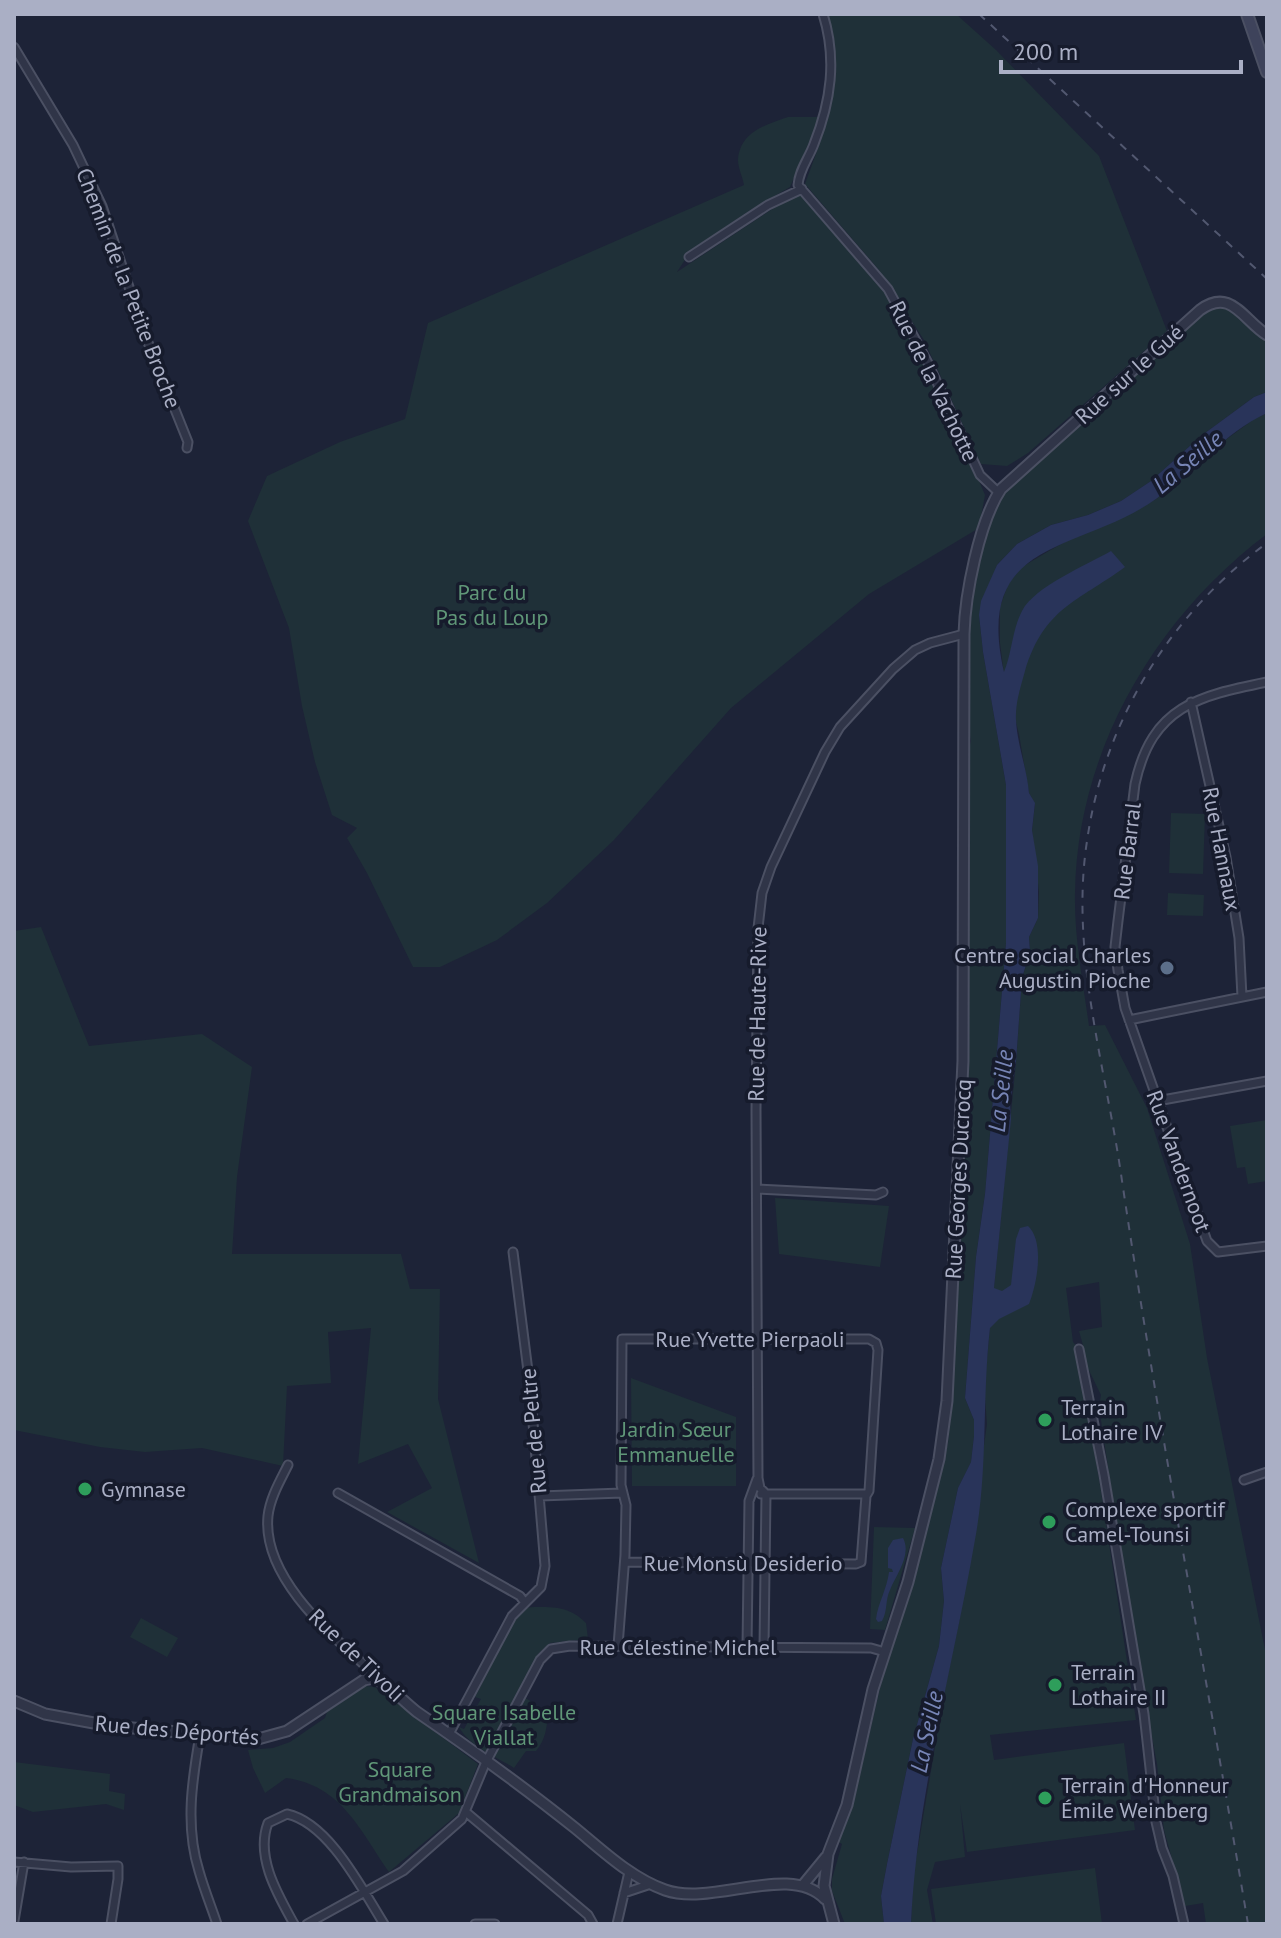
<svg xmlns="http://www.w3.org/2000/svg" width="1281" height="1938" viewBox="0 0 1281 1938" font-family="'PT Sans',sans-serif">
	<style>
		.green { fill: #1f3038 }
		.water { fill: #29345a }
		.lines { fill: none; stroke-linecap: round; stroke-linejoin: round }
		.minor-casing { stroke: #4b5063; stroke-width: 11 }
		.tertiary-casing { stroke: #4b5063; stroke-width: 13 }
		.secondary-casing { stroke: #4b5063; stroke-width: 14 }
		.minor { stroke: #303548; stroke-width: 7 }
		.tertiary { stroke: #303548; stroke-width: 9 }
		.secondary { stroke: #3e435b; stroke-width: 10 }
		.rail { stroke: #525870; stroke-width: 2; stroke-dasharray: 8 8; stroke-linecap: butt }
		.service-dot { fill: #5c6f8a; stroke: #161b2c; stroke-width: 3 }
		.leisure-dot { fill: #2e9e5b; stroke: #161b2c; stroke-width: 3 }
		.labels { text-anchor: middle; stroke-width: 7; stroke-linejoin: round; paint-order: stroke }
		.street-label { font-size: 22px; fill: #aaafc5; stroke: #161b2c }
		.park-label { font-size: 22px; fill: #609778; stroke: #161b2c }
		.poi-label { font-size: 22px; fill: #aaafc5; stroke: #161b2c; text-anchor: start }
		.water-label { font-size: 24px; font-style: italic; fill: #7785b6; stroke: #161b2c }
	</style>
	<rect width="100%" height="100%" fill="#1d2337"/>
	<path class="green" d="M826,14H956L996,50L1099,156L1167,331L1028,453L1007,466L981,464L924,340L879,270L805,184C826,126 848,76 826,14Z
		M788,117H820L790,187L749,211L692,249L677,272L795,194L804,196L883,289L903,321L963,443L985,495L979,528L869,594L731,708L614,840L547,903L497,940L440,967H413L367,873L347,838L357,828L332,815L315,762L302,706L289,628L248,521L267,476L340,442L405,419L428,323L744,185C743,178 738,168 738,160C740,132 765,125 788,117Z
		M1218,305L1230,308L1267,339V392L1254,397L1201,436L1151,481L1121,501L1088,515L1051,525L1017,544L997,565L979,615L983,652L1006,785V943L985,1194L976,1257L965,1398L974,1420V1436L971,1462L958,1488L941,1568L944,1601L939,1646L913,1739L887,1864L881,1896L884,1924H845L832,1891V1879L842,1844L839,1842L853,1805L882,1679L913,1586L948,1443L953,1387L969,1008L968,753L971,741C958,672 968,541 1010,484L1208,309Z
		M1267,413V534C1155,618 1077,751 1075,893C1074,937 1083,982 1089,1026L1105,1025L1147,1108L1190,1244L1207,1358L1267,1660V1924H1206L1203,1903L1185,1906L1164,1830L1157,1764L1134,1639L1099,1407L1101,1395L1079,1350L1084,1349L1079,1331L1102,1327L1099,1282L1066,1288L1073,1342L1079,1349L1076,1350L1099,1478L1136,1720L990,1735L994,1760L1124,1743L1135,1830L967,1852L960,1804L965,1857L935,1862L927,1890L933,1924H911L913,1877L945,1688L960,1617L987,1424L984,1385L987,1358L1016,1062L1022,978L1030,952L1029,937L1038,918L1039,892L1032,830L1035,804L1029,793L1019,734L1004,674L1000,643V607L1008,584L1022,567L1071,538L1127,515L1156,499L1209,452L1254,419Z
		M1171,813L1205,814L1203,874L1169,873Z
		M1168,893L1204,895L1203,916L1167,915Z
		M41,927L89,1046L202,1034L252,1067L237,1177L232,1254H401L410,1289H440L438,1399L479,1563L387,1512L432,1488L408,1444L358,1464L371,1328L328,1332L331,1383L287,1386L283,1466L202,1448L145,1452L100,1447L14,1430V931Z
		M1267,1120V1181L1248,1184L1245,1167L1237,1168L1230,1126Z
		M775,1198L889,1206L880,1267L779,1254Z
		M631,1378L736,1417V1486H632Z
		M874,1527L915,1528L885,1630L870,1629Z
		M534,1607C556,1607 570,1607 586,1623L588,1639L550,1643L538,1654L519,1694L548,1712C547,1727 546,1739 536,1751H526L514,1768C497,1757 469,1746 459,1727L464,1729L481,1699L475,1697L516,1616L524,1608Z
		M141,1618L178,1638L167,1657L130,1637Z
		M366,1686L375,1687L478,1764L459,1813L389,1872C360,1830 341,1785 286,1778L265,1793L253,1768L248,1750L273,1748L290,1742L325,1718L327,1712Z
		M14,1762L110,1774L109,1791L125,1794L124,1810L106,1804L33,1812L14,1805Z
		M1095,1868L1102,1924H936L931,1889Z"/>
	<path class="water" d="M1267,392V413C1224,433 1194,472 1156,499C1078,554 973,537 1004,672C1012,653 1012,630 1022,611C1035,586 1087,565 1111,551L1125,567C1077,602 1044,608 1025,671C1021,686 1015,703 1016,720C1017,743 1027,769 1029,793L1035,803L1032,830L1038,866V918L1029,937L1030,952L1022,978L1016,1062L1010,1104L1011,1119L994,1288L1002,1291L1011,1285L1016,1239L1020,1228L1028,1226C1045,1242 1037,1284 1029,1304L999,1319L990,1328C982,1397 988,1466 976,1534C954,1664 917,1792 911,1924H884L881,1896L887,1864L913,1739L939,1646L944,1601L941,1568L958,1488L971,1462L974,1436V1420L965,1398L976,1257L985,1194L1006,943V785L983,652L979,615L981,601L997,565L1017,544L1051,525L1088,515L1121,501L1151,481L1201,436L1254,397Z
		M903,1538C912,1555 896,1575 890,1590C885,1600 888,1610 882,1621L878,1622L876,1619C878,1603 887,1589 889,1572H893L892,1569L888,1568V1548L893,1540Z"/>
	<g class="lines">
		<defs>
			<path id="minor" d="M823,14C837,59 831,101 814,144C809,158 799,170 798,185L888,289L927,361L980,475L998,492
				M14,47L73,145L102,206L145,335L188,442L187,448
				M689,257L768,205L802,189
				M1267,682C1198,696 1152,706 1135,784L1118,921L1115,947L1118,970L1125,1008L1207,1241L1218,1252L1267,1246
				M1191,702L1226,857L1239,938L1242,997
				M1129,1020L1267,992
				M1157,1101L1267,1081
				M758,1189L876,1195L883,1192
				M513,1252L530,1387L545,1566L541,1587L525,1603
				M1079,1349L1104,1475L1144,1714L1156,1822L1162,1848L1173,1876L1184,1924
				M288,1465C280,1481 270,1498 268,1516C262,1577 330,1634 370,1670L374,1678
				M1244,1480L1267,1472
				M338,1493L520,1596L525,1603L512,1616L449,1734
				M761,1494H867
				M540,1496L622,1493
				M618,1646L625,1555L626,1505L621,1485L622,1339H869L876,1343L878,1350L869,1491L866,1496L861,1562L856,1564L625,1562
				M747,1647L749,1501L757,1479
				M764,1647L766,1494L760,1488L758,1478L756,1110L758,928L762,893L771,867L825,752L840,727L893,669L915,650L930,643L964,634
				M200,1735C192,1781 185,1826 199,1871C204,1889 211,1906 217,1924
				M467,1813L588,1915L593,1924
				M14,1862L71,1867L118,1866V1879L111,1924
				M624,1893L651,1884
				M14,1921L24,1862
				M294,1924C278,1895 255,1857 268,1823L287,1814C329,1823 362,1889 384,1924
				M307,1924L403,1871L462,1819L485,1764L540,1660L551,1649L570,1646L871,1648L885,1652
				M475,1924H495
				M617,1924L629,1872"/>
			<path id="tertiary" d="M14,1701L45,1714L110,1726L258,1739L287,1731L364,1680L374,1678C390,1686 403,1701 417,1712C471,1749 524,1787 575,1828C603,1851 631,1878 665,1890C713,1907 790,1862 825,1899
				M803,1885L826,1857
				M834,1924L824,1886L828,1854L847,1805L873,1689L908,1582L939,1459L947,1401L963,1061L964,634C965,595 979,522 1001,489L1200,310C1231,287 1243,320 1267,335"/>
			<path id="secondary" d="M1247,14L1267,72"/>
		</defs>
		<use href="#minor" class="minor-casing"/>
		<use href="#tertiary" class="tertiary-casing"/>
		<use href="#secondary" class="secondary-casing"/>
		<use href="#minor" class="minor"/>
		<use href="#tertiary" class="tertiary"/>
		<use href="#secondary" class="secondary"/>
		<path class="rail" d="M979,14L1267,279
			M1248,1924C1206,1674 1158,1425 1121,1174C1105,1065 1070,952 1087,841C1104,721 1170,614 1267,543"/>
	</g>
	<circle class="service-dot" cx="1167" cy="968" r="8"/>
	<g class="leisure-dot">
		<circle cx="1045" cy="1420" r="8"/>
		<circle cx="85" cy="1489" r="8"/>
		<circle cx="1049" cy="1522" r="8"/>
		<circle cx="1055" cy="1685" r="8"/>
		<circle cx="1045" cy="1798" r="8"/>
	</g>
	<g class="labels">
		<g class="street-label">
			<text transform="translate(129 288) rotate(69)" y="8">Chemin de la Petite Broche</text>
			<text transform="translate(1129 374) rotate(-42)" y="8">Rue sur le Gué</text>
			<text transform="translate(934 381) rotate(64)" y="8">Rue de la Vachotte</text>
			<text transform="translate(1222 849) rotate(79)" y="8">Rue Hannaux</text>
			<text transform="translate(1127 851) rotate(-83)" y="8">Rue Barral</text>
			<text transform="translate(757 1014) rotate(-89)" y="8">Rue de Haute-Rive</text>
			<text transform="translate(1179 1161) rotate(70)" y="8">Rue Vandernoot</text>
			<text transform="translate(958 1179) rotate(-87)" y="8">Rue Georges Ducrocq</text>
			<text x="750" y="1347">Rue Yvette Pierpaoli</text>
			<text transform="translate(533 1431) rotate(-95)" y="8">Rue de Peltre</text>
			<text x="743" y="1571">Rue Monsù Desiderio</text>
			<text x="678" y="1655">Rue Célestine Michel</text>
			<text transform="translate(357 1655) rotate(44)" y="8">Rue de Tivoli</text>
			<text transform="translate(177 1730) rotate(5)" y="8">Rue des Déportés</text>
		</g>
		<g class="park-label">
			<text x="492" y="600">Parc du<tspan x="492" dy="25">Pas du Loup</tspan></text>
			<text x="676" y="1437">Jardin Sœur<tspan x="676" dy="25">Emmanuelle</tspan></text>
			<text x="504" y="1720">Square Isabelle<tspan x="504" dy="25">Viallat</tspan></text>
			<text x="400" y="1777">Square<tspan x="400" dy="25">Grandmaison</tspan></text>
		</g>
		<g class="poi-label">
			<text x="1151" y="963" text-anchor="end">Centre social Charles<tspan x="1151" dy="25">Augustin Pioche</tspan></text>
			<text x="1061" y="1415">Terrain<tspan x="1061" dy="25">Lothaire IV</tspan></text>
			<text x="101" y="1497">Gymnase</text>
			<text x="1065" y="1517">Complexe sportif<tspan x="1065" dy="25">Camel-Tounsi</tspan></text>
			<text x="1071" y="1680">Terrain<tspan x="1071" dy="25">Lothaire II</tspan></text>
			<text x="1061" y="1793">Terrain d'Honneur<tspan x="1061" dy="25">Émile Weinberg</tspan></text>
		</g>
		<g class="water-label">
			<text transform="translate(1188 462) rotate(-40)" y="8">La Seille</text>
			<text transform="translate(1001 1091) rotate(-84)" y="8">La Seille</text>
			<text transform="translate(927 1732) rotate(-78)" y="8">La Seille</text>
		</g>
	</g>
	<rect width="1281" height="1938" fill="none" stroke="#aaafc5" stroke-width="32"/>
	<path d="M1001 60v12h240v-12" fill="none" stroke="#aaafc5" stroke-width="4"/>
	<text x="1013" y="60" font-size="24" fill="#aaafc5" stroke="#161b2c" stroke-width="6" paint-order="stroke">200 m</text>
</svg>
